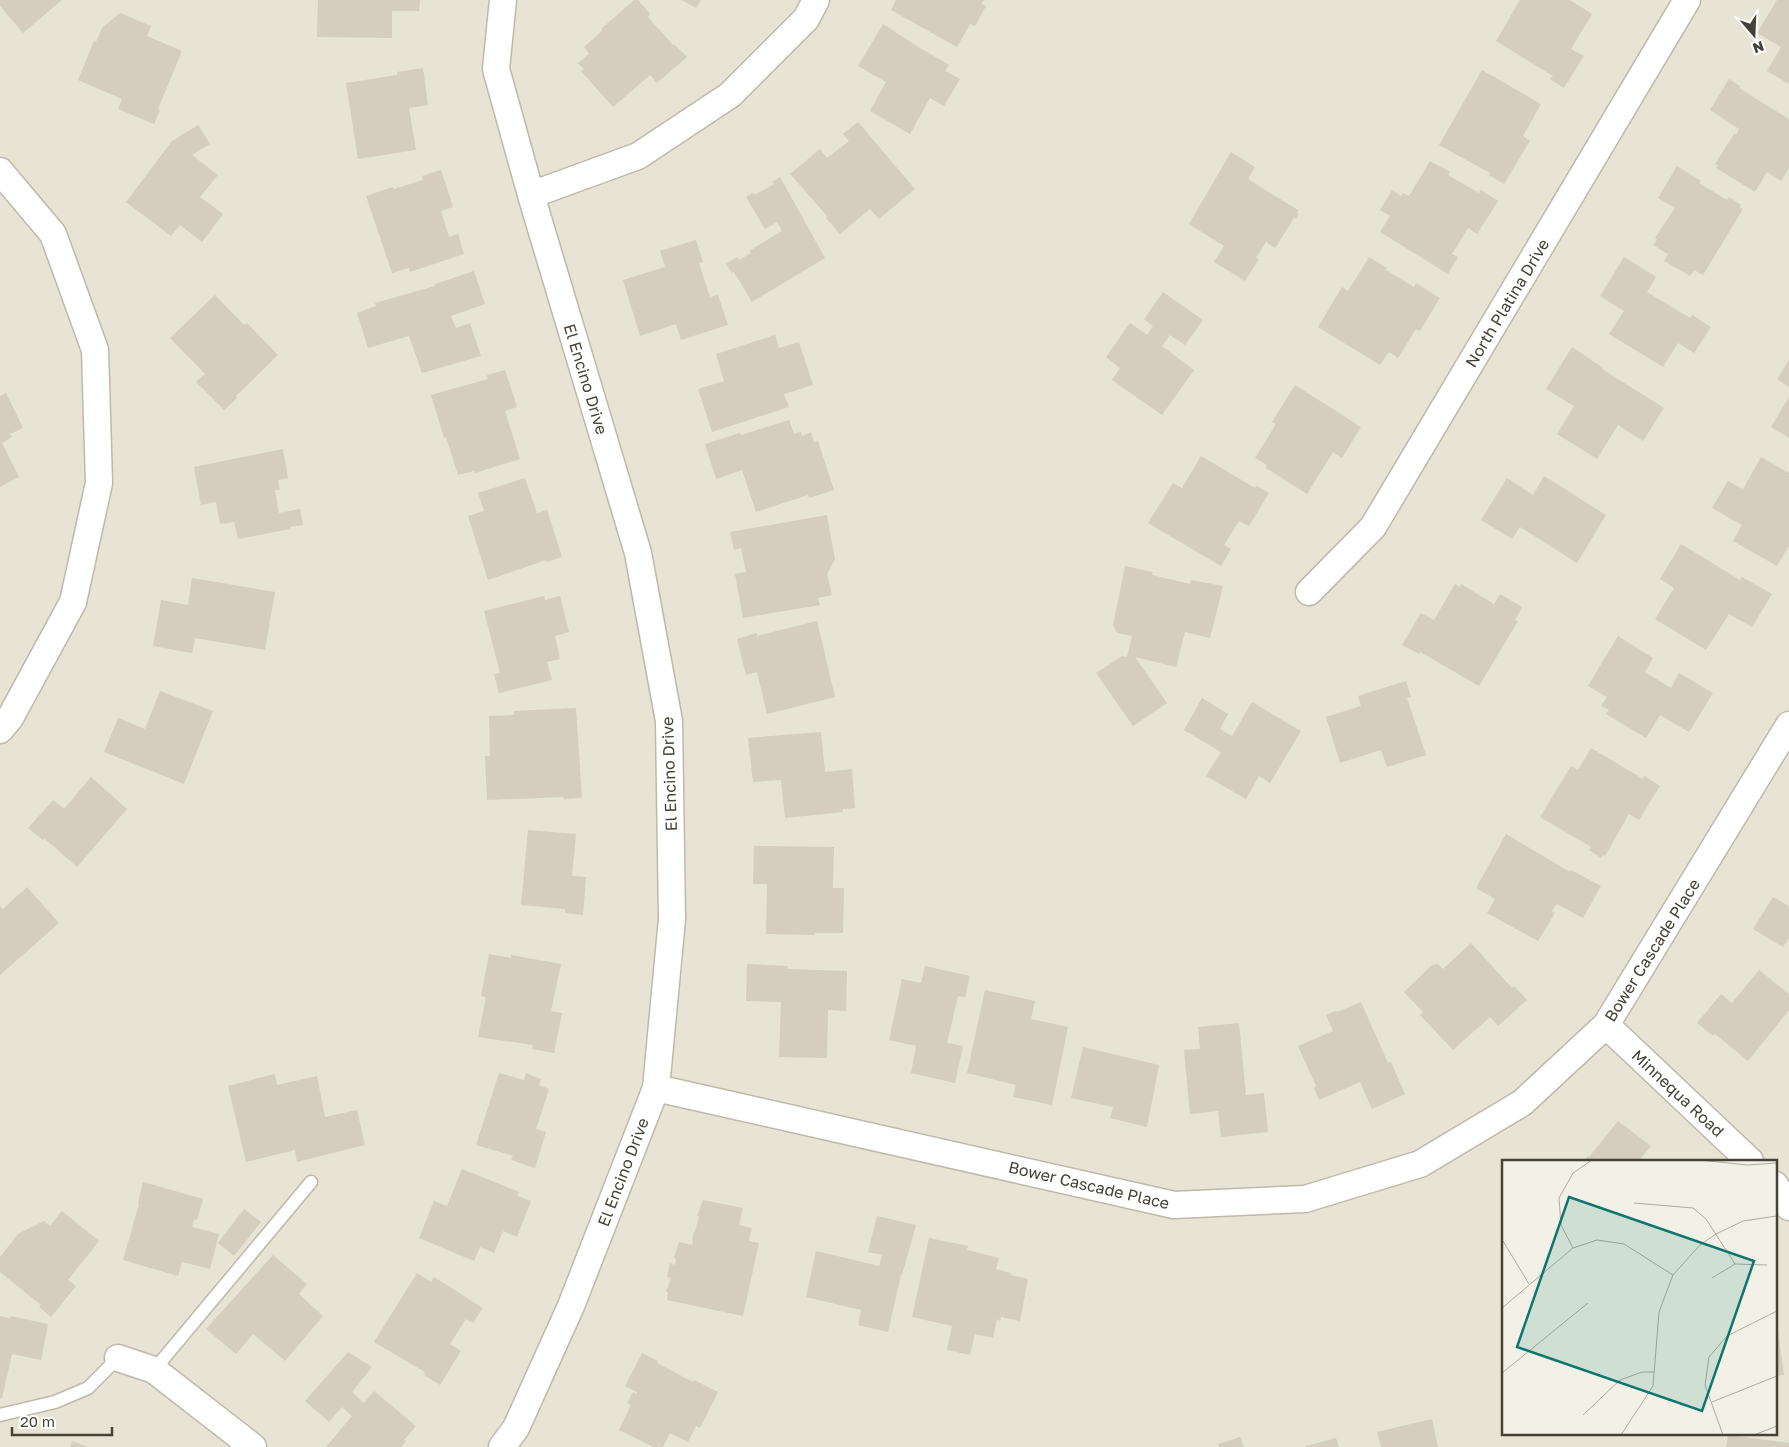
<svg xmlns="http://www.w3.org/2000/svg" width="1789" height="1447" viewBox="0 0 1789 1447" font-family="'Golos Text',sans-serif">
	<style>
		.residential { fill: #e7e3d5; fill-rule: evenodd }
		.building { fill: #d5cdbd }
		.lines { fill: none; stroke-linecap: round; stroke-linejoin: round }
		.lane-casing { stroke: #bfb9aa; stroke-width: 15 }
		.street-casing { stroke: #bfb9aa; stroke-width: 29 }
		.lane { stroke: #fff; stroke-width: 12 }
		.street { stroke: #fff; stroke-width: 26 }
		.labels { text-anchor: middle; stroke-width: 4; stroke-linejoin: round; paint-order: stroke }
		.street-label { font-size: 16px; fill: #464136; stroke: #fff }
		.inset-road { fill: none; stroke: #aeaba0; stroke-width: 1 }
		.view { fill: #0f766e; fill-opacity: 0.15; stroke: #0f766e; stroke-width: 2.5 }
		.inset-edge { fill: none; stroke: #464136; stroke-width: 2.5 }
	</style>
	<rect width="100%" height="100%" fill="#f3f1e7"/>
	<path class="residential" d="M0,0H1789V1447H0ZM1503,1161H1775V1433H1503Z"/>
	<path class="building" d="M0,0H62L23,33L0,6Z
		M318,0H420L419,11H392V38L317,37Z
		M634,0H638L650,14L648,17L673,45L674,44L687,57L657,83L650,75L613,107L581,71L584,69L578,63L589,54L584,47L603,30L601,29Z
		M682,0H701L696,8Z
		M896,0H984L981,4L986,6L975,26L970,24L957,47L891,10Z
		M1520,0H1570L1592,14L1571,49L1584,56L1564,88L1550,79L1553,76L1496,41Z
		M1777,0H1789V84L1767,71L1781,47L1757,33Z
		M120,13L151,26L147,36L182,51L158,109L160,110L154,124L118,109L122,99L78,80L94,41L96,42L102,28Z
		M883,24L915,45L949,65L945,71L960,79L944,106L930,98L910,134L870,111L886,82L858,66Z
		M423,68L428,105L409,108L416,150L358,159L346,83L397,75V72Z
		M1482,70L1541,104L1523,136L1530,141L1504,184L1489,175L1490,173L1439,145Z
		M1729,79L1740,86L1739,88L1789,119V168L1781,181L1767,172L1755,192L1716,168L1718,165L1715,164L1734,134L1736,135L1739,129L1710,110Z
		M858,122L915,189L879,219L870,209L840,234L826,218L827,216L790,174L820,149L827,158L849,141L843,134Z
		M198,125L210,144L192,155L218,175L200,197L223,214L202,242L180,225L171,236L126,202L172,141Z
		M1231,152L1255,167L1248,179L1298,210L1297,213L1299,214L1296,219L1294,218L1275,248L1266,242L1256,258L1259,259L1245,281L1214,262L1224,246L1189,224Z
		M1430,161L1450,172L1448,175L1479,193L1481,190L1498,201L1477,234L1468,228L1452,254L1458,257L1448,274L1380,232L1390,216L1380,210L1392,190L1401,196L1403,193L1409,196Z
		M1677,166L1701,181L1699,183L1727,200L1729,197L1741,205L1739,207L1743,209L1703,275L1694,270L1690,276L1664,261L1668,254L1653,245L1657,239L1655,238L1675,208L1658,198Z
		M441,170L453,207L441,211L449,237L458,234L464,254L410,272L409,268L392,273L366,196L393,187L394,189L423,180L422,176Z
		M780,177L825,258L752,302L734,272L732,273L726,264L737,257L739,260L751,253L749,251L782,231L777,222L765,229L746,197L753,193L755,195L774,184L772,182Z
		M696,240L703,262L699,263L710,297L718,295L728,325L681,340L676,324L640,336L623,280L665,267L660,251Z
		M1369,257L1387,268L1386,270L1414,287L1416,283L1440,298L1420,331L1416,329L1398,358L1389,352L1380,365L1318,327L1342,287L1348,291Z
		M1624,257L1656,277L1647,292L1690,318L1692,315L1711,327L1694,353L1678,343L1663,367L1609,334L1624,311L1600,296Z
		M474,271L485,304L451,316L456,328L470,323L481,356L422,373L409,336L368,348L357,313L376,306L375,303L435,286V284Z
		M1163,292L1203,320L1185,345L1170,335L1162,346L1194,370L1162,415L1112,380L1120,368L1106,357L1130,323L1147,335L1153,326L1144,319Z
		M215,295L244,325L247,323L278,355L236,396L237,398L224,410L196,382L205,374L170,338Z
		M775,335L779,348L799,342L813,385L784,394L789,407L712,432L698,389L724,381L716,354Z
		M1572,347L1603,368L1602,369L1664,408L1643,441L1618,425L1597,459L1557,434L1574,406L1546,389Z
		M1789,360V387L1777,379Z
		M505,370L517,407L505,411L520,459L475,473L474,471L458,475L446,437L444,438L431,395L488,379L487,375Z
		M1295,385L1361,427L1342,458L1333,452L1307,494L1266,468L1267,465L1255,458L1276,424L1272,422Z
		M6,393L23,428L10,434L12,437L2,443L19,477L0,487V396Z
		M1789,397V438L1771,427Z
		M789,420L794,434L801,432L802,436L811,432L814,442L818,441L834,490L809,498L808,495L756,512L742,470L716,479L705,444L740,433L741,435Z
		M283,449L288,478L278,480L280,490H275L279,513L300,509L303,525L290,527V529L238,539L234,522L220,524L216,502L201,505L194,467Z
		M1201,456L1255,488L1257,486L1269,493L1249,526L1239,521L1224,545L1231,549L1221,566L1148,523L1173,483L1182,488Z
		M1761,457L1789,473V546L1777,566L1733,541L1742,525L1712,508L1728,481L1743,489Z
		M1544,476L1606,515L1577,563L1520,527L1512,539L1481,520L1507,478L1533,495Z
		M525,478L537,513L547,510L562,557L547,562L546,560L488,580L468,516L484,511L478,493Z
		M827,515L835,559L827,574L832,595L818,598L820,605L743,618L735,574L746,572L741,548L734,550L730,532Z
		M1681,544L1740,580L1742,577L1772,594L1752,627L1729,614L1706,650L1655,619L1674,588L1660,579Z
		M1125,566L1153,572L1152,575L1190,584L1191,580L1223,586L1210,638L1185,632L1176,667L1135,657L1167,703L1133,726L1096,673L1122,656L1127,657L1132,636L1117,633L1113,625Z
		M192,578L275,592L265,650L195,638L192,653L153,646L161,600L188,605Z
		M1455,584L1460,587L1461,584L1494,604L1500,594L1522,607L1515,620L1518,621L1479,686L1420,652L1419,654L1402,645L1421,613L1434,620Z
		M544,596L545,600L560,596L569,632L555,636L560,659L547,662L552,680L499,693L494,674L500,673L484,611Z
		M817,621L835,697L767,714L757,672L746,675L737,639L757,633V636Z
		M1618,636L1653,658L1645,672L1671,688L1679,673L1713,693L1689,732L1660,715L1646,738L1606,714L1609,710L1601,706L1607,697L1588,686Z
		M1406,681L1411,697L1407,698L1426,755L1387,767L1381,750L1340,763L1326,717L1361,706L1358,696Z
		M160,691L213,711L184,784L104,752L118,718L145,729Z
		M1202,698L1228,714L1220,729L1232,736L1252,702L1301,731L1270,783L1259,776L1246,799L1206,776L1221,752L1184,730Z
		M576,708L582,798L563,799L564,797L487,800L485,756H490L489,716L514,715V711Z
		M821,732L825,772L852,769L855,808L843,809V812L785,818L781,780L753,782L748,738Z
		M1591,748L1643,779L1644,776L1660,786L1639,820L1629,814L1605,856L1603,855L1601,858L1589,850L1591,847L1540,817L1571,766L1578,770Z
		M91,777L127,809L77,867L44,838L43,840L28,828L53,800L64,809Z
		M528,830L576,834L572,876L586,877L583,915L565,913V909L521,905Z
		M1506,834L1570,872L1571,870L1601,886L1583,918L1557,904L1552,911L1555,913L1538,941L1487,913L1495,899L1476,888Z
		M754,846L834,847L833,888H844L843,933H815V935L766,934L767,884H753Z
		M27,887L59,923L0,975V906L3,909Z
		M1773,897L1789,906V938L1783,947L1753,929Z
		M1471,943L1512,988L1514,986L1527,1000L1498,1026L1490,1017L1453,1050L1420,1015L1423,1012L1404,992L1432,965L1438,964L1443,969Z
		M489,954L511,958V955L561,964L551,1011L562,1013L554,1053L532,1049L533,1045L478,1037L486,997L481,996Z
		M747,964L788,966L787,969L847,971L846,1011L828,1010L827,1058L779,1057L781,1002L746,1001Z
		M925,966L970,976L965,997L958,996L947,1043L963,1046L955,1083L911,1073L916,1046L889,1040L902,979L921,983Z
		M1759,970L1789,994V1010L1748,1061L1715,1034L1713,1036L1697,1023L1721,994L1732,1003Z
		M985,990L1035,1001L1031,1019L1068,1027L1052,1105L1013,1097L1016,1085L967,1073Z
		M1361,1002L1388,1063L1391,1062L1405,1094L1372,1109L1360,1082L1319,1100L1314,1088L1316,1086L1298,1046L1333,1031L1326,1015L1336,1011L1337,1012Z
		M1239,1023L1246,1095L1264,1093L1268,1132L1221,1137L1218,1111L1190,1114L1184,1050L1200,1049L1198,1027Z
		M1083,1047L1159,1065L1147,1127L1110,1118L1113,1107L1071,1098Z
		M499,1073L524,1080L526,1073L541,1079L539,1085L549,1089L536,1129L546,1132L535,1168L511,1160L513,1156L476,1145Z
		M275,1074L277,1085L317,1076L325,1117L357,1110L365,1145L297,1162L295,1150L246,1162L228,1086Z
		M1618,1121L1651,1146L1641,1158L1645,1161H1584L1588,1156L1589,1157Z
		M462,1169L519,1192L517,1196L531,1201L517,1237L503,1231L494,1253L480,1247L474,1261L419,1238L434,1201L447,1206Z
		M143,1182L203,1199L197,1220L194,1219L192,1227L219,1234L210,1269L182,1262L178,1276L123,1260L139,1204L138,1203Z
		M703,1200L743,1208L739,1225L752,1228L749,1241L759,1243L743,1316L667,1300L668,1292H666L671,1278L667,1277L670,1263L675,1265L676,1258H674L679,1242L692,1245L693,1241L692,1240L694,1232H695L699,1216H697Z
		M244,1209L261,1222L234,1256L218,1243Z
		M62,1211L99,1241L68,1280L76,1286L51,1317L39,1307L41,1305L0,1272V1257L18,1234L44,1221L50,1226Z
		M877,1216L916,1225L902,1275H901L888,1332L858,1325L861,1310L806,1297L816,1251L879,1266L882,1255L868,1252Z
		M929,1238L968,1246L967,1250L999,1258L996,1269L1011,1273V1275L1028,1279L1020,1321L1001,1317L1000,1321L997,1319L993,1338L975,1334L970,1355L947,1350L952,1326L912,1317Z
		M273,1255L307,1284L299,1294L323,1316L285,1361L253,1334L236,1354L206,1329Z
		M417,1273L431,1282L434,1277L483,1308L473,1323L466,1319L450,1344L461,1351L440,1385L424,1375L425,1372L374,1342Z
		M0,1316L10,1318V1316L48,1324L41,1360L12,1354L2,1398H0Z
		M1775,1325L1778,1331L1784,1375L1775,1376Z
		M348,1352L372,1367L352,1392L364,1403L374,1391L416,1426L404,1440L406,1441L401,1447H326L352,1416L342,1407L329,1422L305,1401Z
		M642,1353L658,1361L657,1363L693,1382L694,1380L718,1392L700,1428L696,1426L688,1442L670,1433L663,1447H653L619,1430L631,1405L627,1403L633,1392L637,1394V1392L625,1386Z
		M1432,1419L1438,1447H1381L1377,1432Z
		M1728,1435L1789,1443V1447H1726Z
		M1240,1437L1244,1447H1219L1218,1444Z
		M1336,1438L1339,1447H1306V1446Z
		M72,1441L88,1447H70Z"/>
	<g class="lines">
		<defs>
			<path id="lane" d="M154,1370L311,1182
				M0,1415L55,1402L88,1388L118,1358"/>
			<path id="street" d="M0,171L53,234L95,350L99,483L73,602L10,718L0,730
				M531,195L638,156L730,95L806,19L816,0
				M1309,592L1373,527L1687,0
				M1606,1025L1750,1161
				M656,1088L1174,1205L1305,1199L1420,1164L1522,1103L1606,1025L1789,725
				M1775,1185L1789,1207
				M118,1358L154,1370L253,1447
				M502,1447L516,1428L571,1306L656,1088L672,919L669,721L638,553L531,195L496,69L503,0"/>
		</defs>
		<use href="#lane" class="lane-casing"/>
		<use href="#street" class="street-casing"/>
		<use href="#lane" class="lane"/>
		<use href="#street" class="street"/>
	</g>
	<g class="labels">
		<g class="street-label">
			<text transform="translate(1507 303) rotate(-59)" y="6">North Platina Drive</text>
			<text transform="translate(586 379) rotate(73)" y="6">El Encino Drive</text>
			<text transform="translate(669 774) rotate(-92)" y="6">El Encino Drive</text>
			<text transform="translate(1652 950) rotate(-58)" y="6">Bower Cascade Place</text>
			<text transform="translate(1678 1093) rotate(43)" y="6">Minnequa Road</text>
			<text transform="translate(623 1172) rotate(-69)" y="6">El Encino Drive</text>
			<text transform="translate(1089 1185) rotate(13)" y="6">Bower Cascade Place</text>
		</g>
	</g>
	<g transform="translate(1502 1160)">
		<rect width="275" height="275" fill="#f3f1e7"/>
		<path class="inset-road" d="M198,0L245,5L275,3M132,43L191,48L204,59L233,104L265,105M1,81L27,124M71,88L59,65L57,38L71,13L90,0M210,118L233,104M0,148L71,88L95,80L122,84L171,115M0,213L86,143M210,242L275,216M81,255L118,220L140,212H152M119,275L151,226L157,152L171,115L198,85L214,74L241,61L275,56M221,275L203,225L207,197L225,176L275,151M252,275L275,266"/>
		<path class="view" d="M67,37L252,101L200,251L15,187Z"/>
		<rect width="275" height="275" class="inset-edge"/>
	</g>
	<g transform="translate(1754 35) rotate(161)" stroke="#ffffff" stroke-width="4" paint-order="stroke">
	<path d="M0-4L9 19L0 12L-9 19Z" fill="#464136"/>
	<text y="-8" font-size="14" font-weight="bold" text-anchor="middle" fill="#464136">N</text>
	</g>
	<path d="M12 1427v8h100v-8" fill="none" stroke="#464136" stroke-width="2.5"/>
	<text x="20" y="1427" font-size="15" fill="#464136" stroke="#ffffff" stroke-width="4" paint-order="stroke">20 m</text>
</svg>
